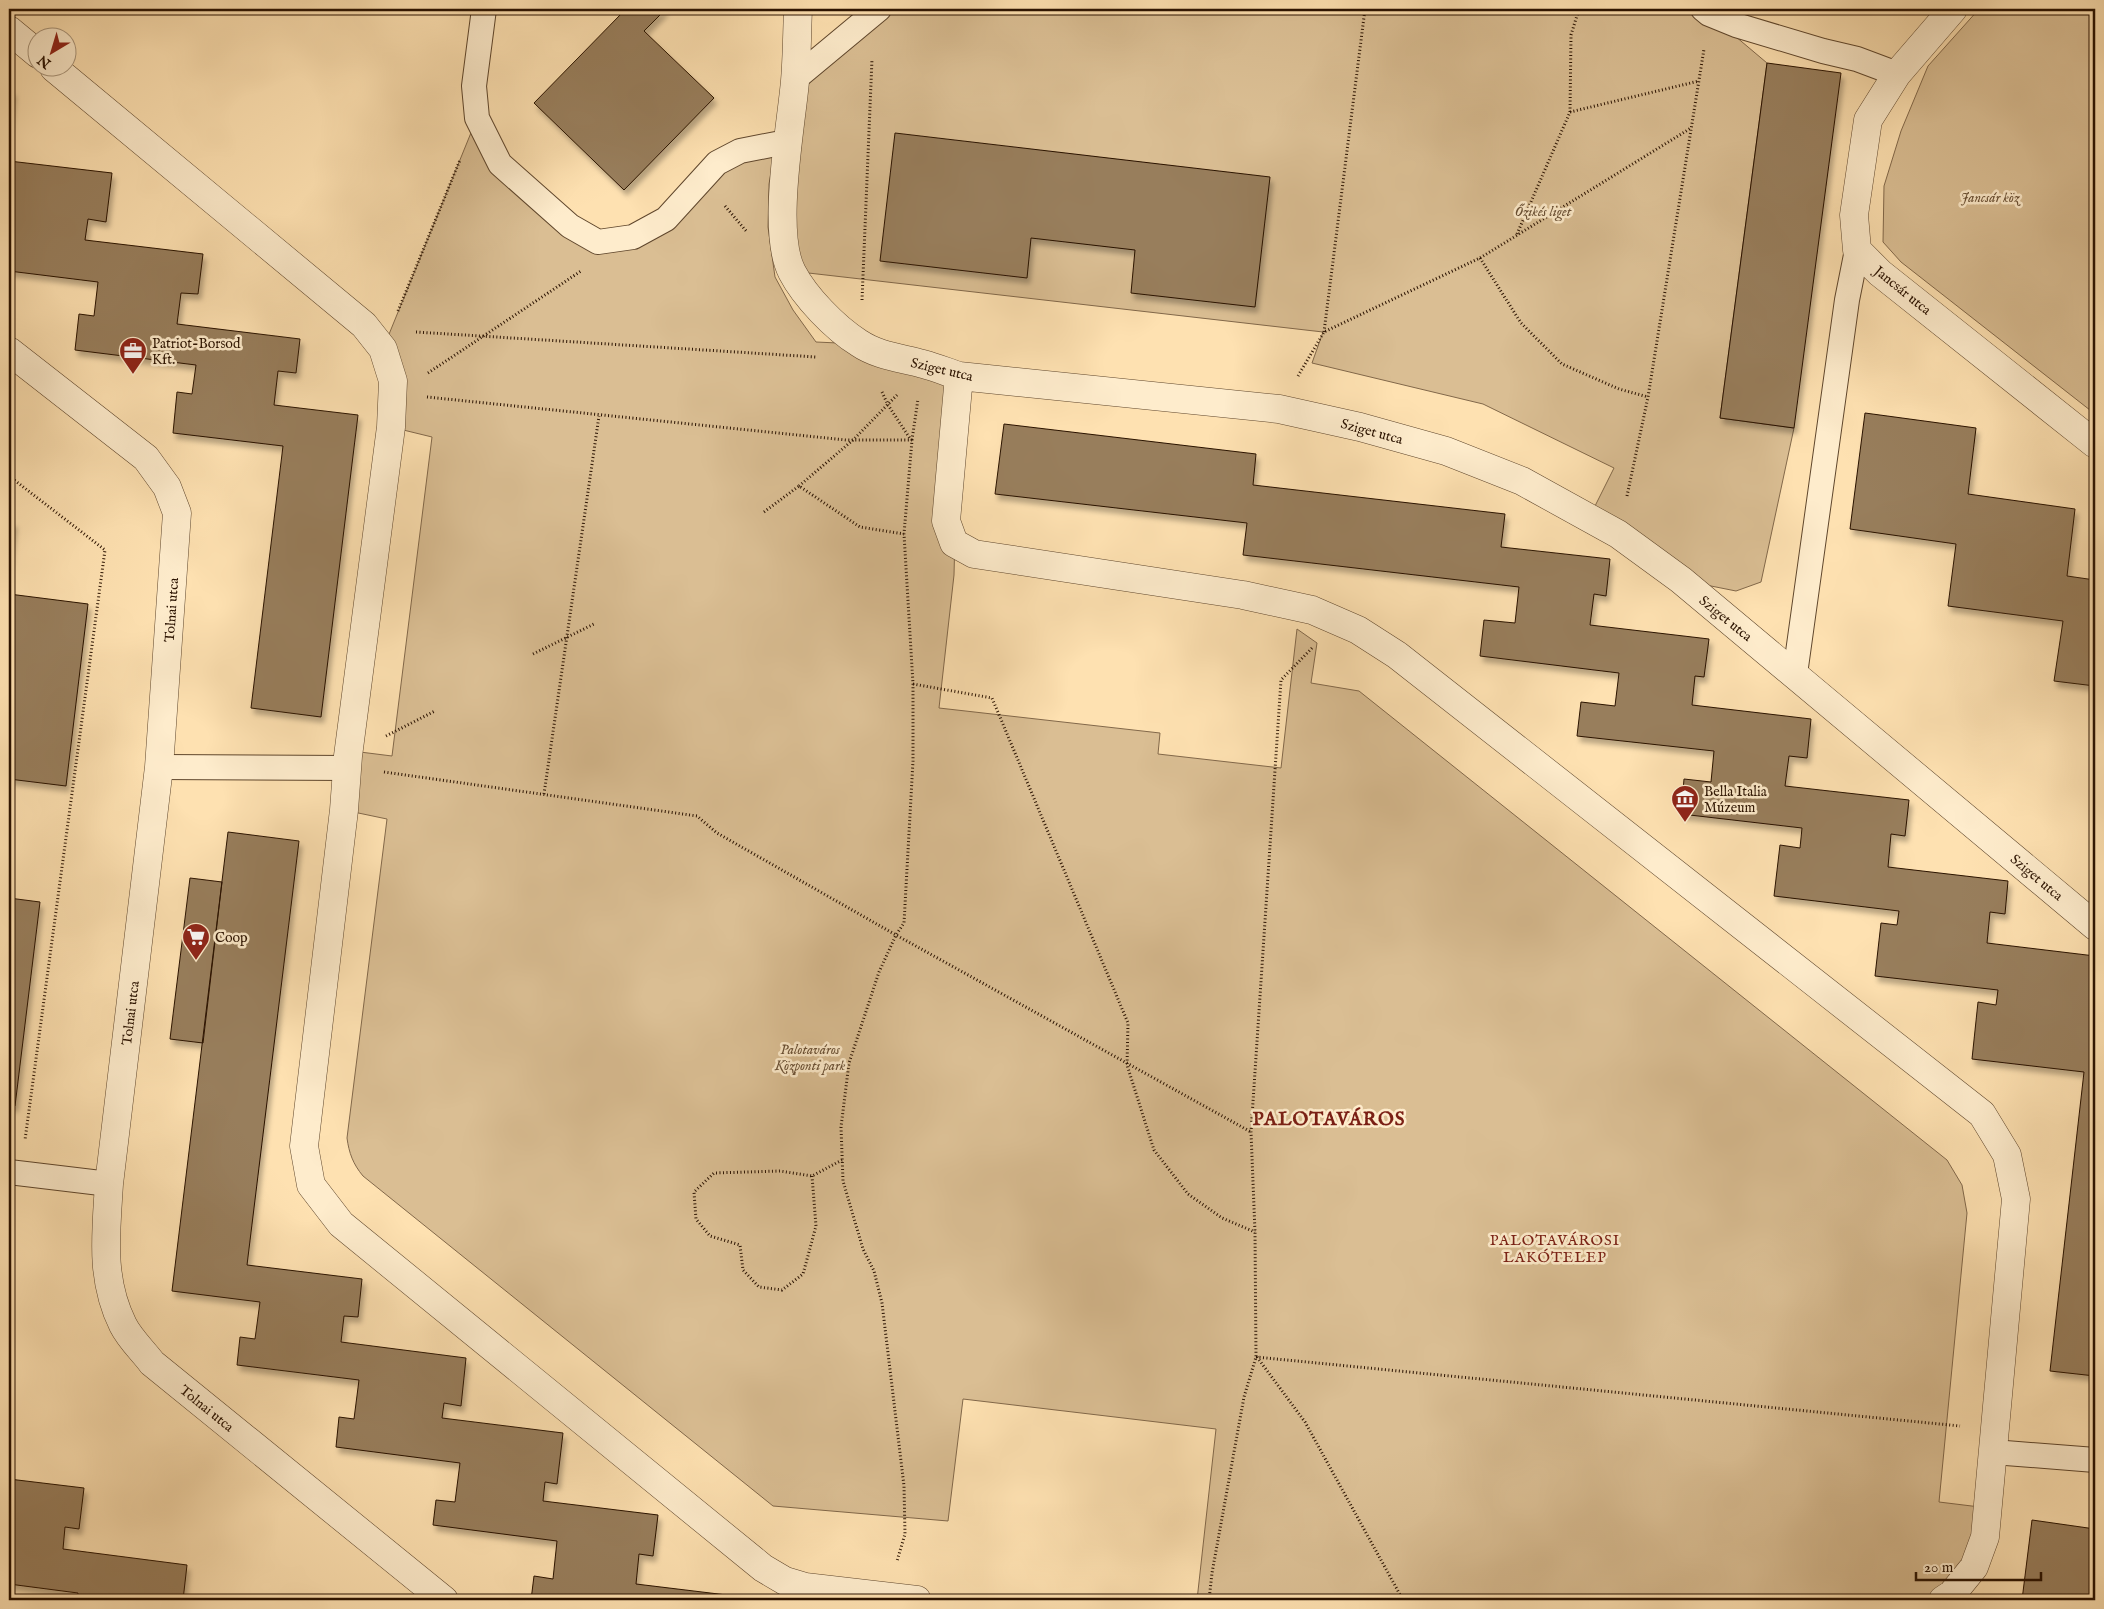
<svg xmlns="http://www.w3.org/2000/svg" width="2104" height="1609" viewBox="0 0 2104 1609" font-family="'IM FELL English',serif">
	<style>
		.green { fill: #dabe93; stroke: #82684a }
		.building { fill: #987e5c; stroke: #2a1200; filter: url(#shadow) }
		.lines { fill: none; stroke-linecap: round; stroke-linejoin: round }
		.service-casing { stroke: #5f462c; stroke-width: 26 }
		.minor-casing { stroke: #5f462c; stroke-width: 29 }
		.path { stroke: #2a1200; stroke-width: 3; stroke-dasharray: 1 2.5; stroke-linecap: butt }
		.service { stroke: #feeccc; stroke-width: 24 }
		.minor { stroke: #feeccc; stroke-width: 28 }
		.labels { text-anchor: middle; stroke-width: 5; stroke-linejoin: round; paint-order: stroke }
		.park-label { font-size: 14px; font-style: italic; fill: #684e33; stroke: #feeccc }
		.street-label { font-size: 14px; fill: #2a1200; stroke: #feeccc }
		.poi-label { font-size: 14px; fill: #2a1200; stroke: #feeccc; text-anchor: start }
		.neighbourhood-label { font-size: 15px; letter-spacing: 1px; fill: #7a1f14; stroke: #feeccc }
		.district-label { font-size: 19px; font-weight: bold; letter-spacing: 1px; fill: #7a1f14; stroke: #feeccc }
	</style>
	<defs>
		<filter id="shadow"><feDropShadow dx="3" dy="5.5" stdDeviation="2.5" flood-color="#0004"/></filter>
	</defs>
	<rect width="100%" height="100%" fill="#fee1b1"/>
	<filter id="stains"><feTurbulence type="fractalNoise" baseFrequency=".004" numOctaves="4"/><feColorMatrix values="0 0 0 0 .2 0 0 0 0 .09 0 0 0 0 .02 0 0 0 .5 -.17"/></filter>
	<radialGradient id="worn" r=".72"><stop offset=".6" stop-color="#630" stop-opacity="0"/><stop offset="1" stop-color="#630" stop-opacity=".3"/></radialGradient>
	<path class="green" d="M879,9H1703L1767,63L1720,418L1794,428L1761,582L1736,591L1681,580L1595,506L1614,468L1483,404L1312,363L1323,332L791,271L796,78Z
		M1979,9H2095V414L1901,262L1883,242L1884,186L1901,131L1928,66Z
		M477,118L500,164L570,226L633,237L737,160L775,151L769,184L768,227L775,277L793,310L816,342L860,344L959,376L954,575L939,708L1160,733L1158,754L1281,768L1297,629L1317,643L1311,683L1359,691L1947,1160L1962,1185L1967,1213L1939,1502L1988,1508L1943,1600H1197L1216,1429L963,1399L948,1521L773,1506L363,1176C353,1164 349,1153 347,1138L387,819L344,810L360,752L392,756L432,437L391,427L383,349Z"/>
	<path class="building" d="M617,9H666L644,31L714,98L624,190L534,103L621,14Z
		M1767,63L1841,73L1794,428L1720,418Z
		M9,90L13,91L9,125Z
		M895,133L1270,177L1255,307L1131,293L1135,250L1031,238L1027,278L880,261Z
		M9,161L112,173L106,222L88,219L85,240L203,254L198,294L181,293L177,324L300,339L296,373L278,371L274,405L358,415L321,717L251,708L283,446L173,433L177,392L192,394L196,365L75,350L79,314L94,316L98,282L9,271Z
		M1865,413L1976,428L1968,494L2075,509L2067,576L2095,580V686L2054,681L2063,621L1948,606L1956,544L1850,529Z
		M1004,424L1256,454L1253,485L1505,514L1501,547L1610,559L1606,596L1594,594L1590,625L1709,639L1704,677L1695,676L1692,705L1811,719L1807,758L1789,756L1785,786L1909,800L1905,836L1891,834L1888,867L2008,881L2005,914L1990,912L1987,943L2095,956V998L2092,997L2090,1023L2095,1024V1376L2050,1371L2084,1072L1972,1059L1978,1002L1996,1005L1998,990L1875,976L1881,923L1897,925L1899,911L1774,896L1780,845L1800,848L1802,828L1681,814L1684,779L1711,782L1714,751L1577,736L1581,702L1615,706L1619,673L1480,656L1484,620L1515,623L1519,587L1243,555L1247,523L995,494Z
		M9,522H14L9,562Z
		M9,594L88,604L66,786L9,779Z
		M228,832L299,841L247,1265L362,1279L358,1317L344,1316L341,1342L466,1358L461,1406L444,1403L442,1418L563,1433L557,1484L545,1482L543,1501L658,1515L653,1556L639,1554L636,1584L768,1600H531L534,1576L553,1579L557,1541L433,1525L436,1500L455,1502L460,1463L336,1447L339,1417L354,1419L359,1380L237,1365L240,1337L255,1339L260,1302L172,1291Z
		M190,878L222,882L203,1043L170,1039Z
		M9,898L40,902L15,1106H9Z
		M9,1479L84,1488L79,1529L65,1527L63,1549L187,1565L183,1600H77L78,1593L9,1584Z
		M2032,1520L2095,1529V1600H2022Z"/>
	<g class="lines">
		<defs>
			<path id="service" d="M484,9L474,86L477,118L500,164L570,226L598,242L633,237L666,219L717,163L740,151L776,144H789
				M1703,9L1709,14L1736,25L1823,51L1857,59L1897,74
				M796,78L879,9
				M1795,674L1847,300L1857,250
				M159,767L348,768
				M9,1172L109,1184
				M1993,1452L2095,1460"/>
			<path id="minor" d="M798,9C797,33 797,57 795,81C791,127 771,232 792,272C805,297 835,328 859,343C878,356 902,358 923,364C935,367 947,372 959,376L1279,409L1360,427L1446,451L1522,481L1618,534L1681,580L2095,926
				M1953,9L1897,74L1868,120L1854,215L1857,250L1880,273L2095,444
				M9,30L38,54
				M54,68L364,325L383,349L393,381L391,427L348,756L344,810L304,1146L311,1185L341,1224L763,1568L785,1581L805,1587L917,1600
				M9,351L146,458L167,487L177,513L159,767L109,1184C106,1234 100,1279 123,1325C130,1339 143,1351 152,1363L444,1600
				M959,376L946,521L954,543L974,554L1243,595L1312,610L1358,630L1397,655L1982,1114L2007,1155L2016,1199L1985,1537L1974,1567L1952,1594L1943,1600"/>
		</defs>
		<use href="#service" class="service-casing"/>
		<use href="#minor" class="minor-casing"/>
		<path class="path" d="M1570,112L1699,81
			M725,206L747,232
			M1517,234L1570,112L1571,35L1579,9
			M1480,258L1521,323L1562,364L1619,389L1648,397
			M862,300L872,59
			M398,311L460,160
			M416,332L816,357
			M1324,332L1365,9
			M428,373L581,271
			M1298,376L1324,332L1480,258L1691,128
			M882,392L888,405L911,440
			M427,397L846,440H912L904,534L913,684V761L904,923L896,935L879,972L849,1063L841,1127L843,1181L863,1249L874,1271L882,1303L904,1486L905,1534L897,1561
			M912,440L918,399
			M9,476L105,550L25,1140
			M799,486L853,440L897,395
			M1627,496L1648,397L1704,49
			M764,512L799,486L860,527L904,534
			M533,654L594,624
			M913,684L992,698L1128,1023L1127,1065L1154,1150L1188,1194L1222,1218L1255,1232
			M386,736L435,711
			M384,772L697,816L717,833L896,935L1251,1132
			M544,794L599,416
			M812,1176L816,1226L803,1274L782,1290L759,1287L743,1270L740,1245L710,1236L696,1219L694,1192L714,1173L780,1171L812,1176L842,1160
			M1256,1357L1960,1426
			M1257,1357L1305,1422L1403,1600
			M1209,1600L1212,1573L1244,1397L1256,1357L1255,1232L1251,1132L1281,680L1312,648"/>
		<use href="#service" class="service"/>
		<use href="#minor" class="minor"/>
	</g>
	<defs>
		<symbol id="office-pin" viewBox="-11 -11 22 30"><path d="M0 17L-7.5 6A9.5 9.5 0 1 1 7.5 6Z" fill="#8f2418" stroke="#feeccc"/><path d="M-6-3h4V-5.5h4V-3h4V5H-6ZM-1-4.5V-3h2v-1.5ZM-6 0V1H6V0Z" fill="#fff"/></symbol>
		<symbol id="museum-pin" viewBox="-11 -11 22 30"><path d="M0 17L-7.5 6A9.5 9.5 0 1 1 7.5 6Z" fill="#8f2418" stroke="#feeccc"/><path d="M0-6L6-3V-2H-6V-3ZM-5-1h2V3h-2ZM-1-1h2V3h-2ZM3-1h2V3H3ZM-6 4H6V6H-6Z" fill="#fff"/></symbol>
		<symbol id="supermarket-pin" viewBox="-11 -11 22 30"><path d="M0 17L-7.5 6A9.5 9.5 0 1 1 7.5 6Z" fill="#8f2418" stroke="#feeccc"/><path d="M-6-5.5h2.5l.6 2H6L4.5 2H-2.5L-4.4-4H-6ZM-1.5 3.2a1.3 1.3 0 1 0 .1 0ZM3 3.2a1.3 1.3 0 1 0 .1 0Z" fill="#fff"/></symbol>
	</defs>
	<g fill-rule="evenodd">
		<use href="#office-pin" x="117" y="335" width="32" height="43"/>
		<use href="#museum-pin" x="1669" y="783" width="32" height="43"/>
		<use href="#supermarket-pin" x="180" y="921" width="32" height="43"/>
	</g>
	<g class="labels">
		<g class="park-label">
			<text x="1990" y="202">Jancsár köz</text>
			<text x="1543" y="216">Őzikés liget</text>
			<text x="810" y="1054">Palotaváros<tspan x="810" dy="16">Központi park</tspan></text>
		</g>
		<g class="street-label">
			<text transform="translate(1903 290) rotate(39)" y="5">Jancsár utca</text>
			<text transform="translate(942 369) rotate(13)" y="5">Sziget utca</text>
			<text transform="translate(1372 431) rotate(15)" y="5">Sziget utca</text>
			<text transform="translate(171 610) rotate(-86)" y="5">Tolnai utca</text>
			<text transform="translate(1726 618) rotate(39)" y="5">Sziget utca</text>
			<text transform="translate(2037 877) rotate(40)" y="5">Sziget utca</text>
			<text transform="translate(130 1013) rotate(-83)" y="5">Tolnai utca</text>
			<text transform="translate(207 1408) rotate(39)" y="5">Tolnai utca</text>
		</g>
		<g class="poi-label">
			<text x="152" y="348">Patriot-Borsod<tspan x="152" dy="16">Kft.</tspan></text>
			<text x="1704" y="796">Bella Italia<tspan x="1704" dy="16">Múzeum</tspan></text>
			<text x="215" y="942">Coop</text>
		</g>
		<g class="neighbourhood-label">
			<text x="1555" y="1245">PALOTAVÁROSI<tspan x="1555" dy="17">LAKÓTELEP</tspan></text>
		</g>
		<g class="district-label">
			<text x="1329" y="1125">PALOTAVÁROS</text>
		</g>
	</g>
	<rect width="2104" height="1609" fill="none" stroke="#fee1b1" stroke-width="30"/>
	<rect x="10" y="10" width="2084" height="1589" fill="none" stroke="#2a1200" stroke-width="2.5"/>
	<rect x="15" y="15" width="2074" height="1579" fill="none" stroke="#2a1200"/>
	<g transform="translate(52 52) rotate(218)"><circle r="24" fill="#feeccc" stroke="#a9957a"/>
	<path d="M0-4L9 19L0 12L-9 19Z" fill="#8f2418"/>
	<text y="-8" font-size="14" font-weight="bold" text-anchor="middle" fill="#2a1200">N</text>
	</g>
	<path d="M1916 1572v8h125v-8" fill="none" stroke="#2a1200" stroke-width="2.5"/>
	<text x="1924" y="1572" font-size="15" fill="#2a1200" stroke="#feeccc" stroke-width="4" paint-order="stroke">20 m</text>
	<rect width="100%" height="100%" filter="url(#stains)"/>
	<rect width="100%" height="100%" fill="url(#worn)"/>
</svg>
